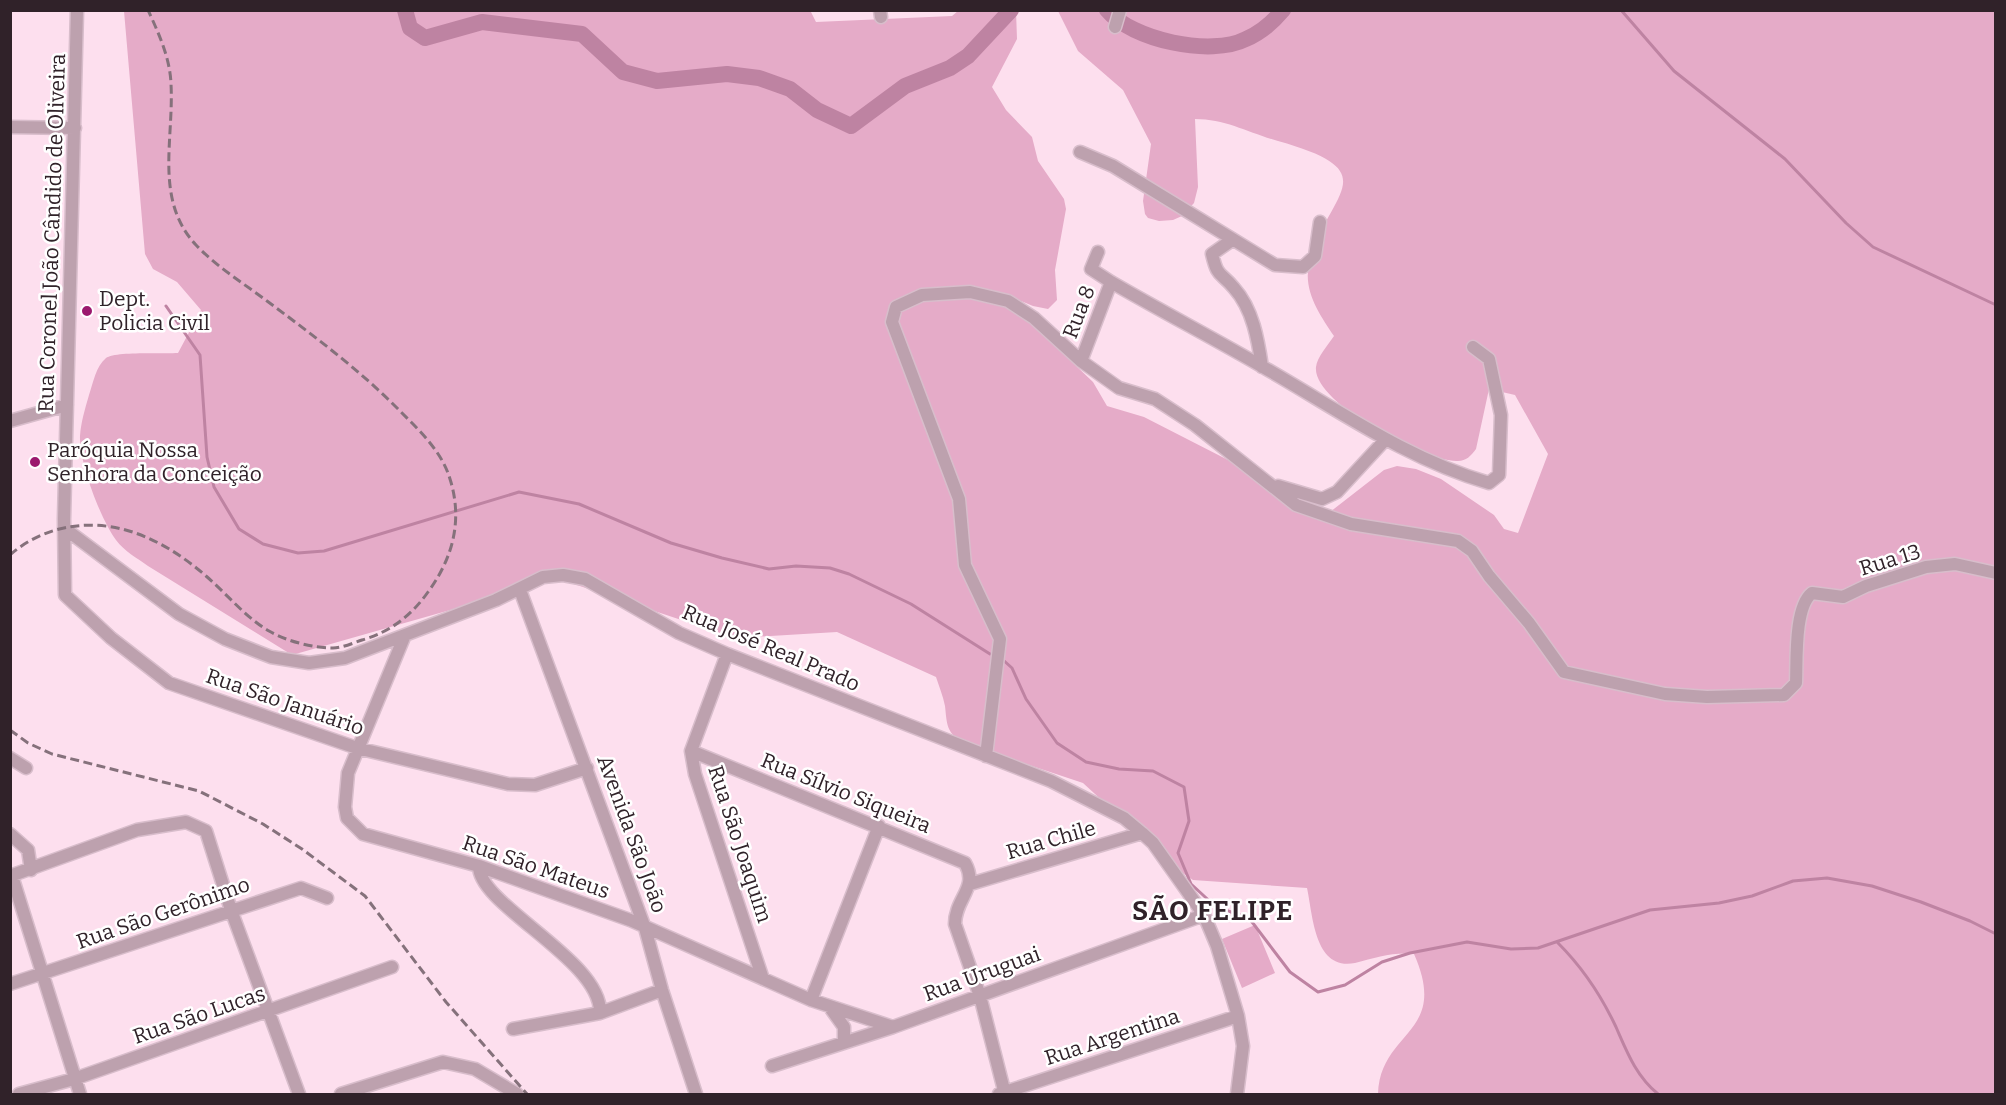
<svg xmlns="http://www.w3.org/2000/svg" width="2006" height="1105" viewBox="0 0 2006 1105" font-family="Bitter,serif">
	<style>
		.green { fill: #e5abc8 }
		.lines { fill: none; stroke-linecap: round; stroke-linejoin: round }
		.stream { stroke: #be83a2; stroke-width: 3 }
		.river { stroke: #be83a2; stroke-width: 16 }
		.minor-casing { stroke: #d8bdcb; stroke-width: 15 }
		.minor { stroke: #bda1ae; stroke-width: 12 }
		.rail { stroke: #85717b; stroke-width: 3; stroke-dasharray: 9 4.5; stroke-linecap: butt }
		.poi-dot { fill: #9b196e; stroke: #fff; stroke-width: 2 }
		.labels { text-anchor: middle; stroke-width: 5; stroke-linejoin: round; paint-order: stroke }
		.street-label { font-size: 21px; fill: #302229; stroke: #fff }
		.poi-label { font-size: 21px; fill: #302229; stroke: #fff; text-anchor: start }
		.district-label { font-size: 27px; font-weight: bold; letter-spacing: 1.5px; fill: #302229; stroke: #fff }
	</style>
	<rect width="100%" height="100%" fill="#fddfee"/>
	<path class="green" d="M810,10L816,22L952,16L958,11H1016L1017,39L992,87L1006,110L1032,137L1038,161L1064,199L1066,209L1055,270L1057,300L1048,309L1033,306L1021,301L1030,322L1093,382L1107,406L1144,417L1330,512L1384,470L1397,466L1416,469L1441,479L1494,515L1504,529L1518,533L1548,454L1515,395L1489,389L1476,449C1471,456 1466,461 1458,461C1427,463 1312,403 1316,367C1317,357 1328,345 1334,336C1320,315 1303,291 1309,265C1325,193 1392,173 1278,141C1249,133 1226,119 1195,119L1198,187L1194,203L1182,216L1173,220L1159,221L1148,218L1145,214L1143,201L1151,144L1123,90L1078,51L1058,11H1995V1094H1378C1380,1030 1450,1035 1414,954C1392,952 1376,958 1355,963C1314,971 1313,915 1307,888L1193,880L1178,870L1083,783L963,743C946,732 947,724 945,706C943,696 939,686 936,677L837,632L735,638L559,579L292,655L148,566C137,558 124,551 116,540C100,518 79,462 80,436C81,422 85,409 89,395C93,383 96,366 106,358C115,351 162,354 178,353L201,310L177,282L153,269L145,254L124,11Z
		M1255,925L1275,973L1242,988L1222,939Z"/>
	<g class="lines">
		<path class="stream" d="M1621,10L1674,71L1785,159L1846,223L1873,247L1996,305
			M166,306L200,355L207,457L214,487L239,529L263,544L298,553L324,551L519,492L579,504L671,543L722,558L769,569L796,566L830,568L849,574L911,604L990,654
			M1002,659L1012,668L1026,699L1057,743L1086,762L1119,769L1153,771L1184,787L1189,821L1178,853L1191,884L1216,907L1249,918L1290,972L1318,992L1345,985L1382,962L1410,953L1467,942L1511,949L1538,948L1650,910L1719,903L1752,896L1793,881L1827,878L1872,886L1921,902L1970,921L1996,934
			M1558,943C1583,968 1601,995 1616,1027C1627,1052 1636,1076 1658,1094"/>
		<path class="river" d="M405,10L410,28L425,38L482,22L582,34L623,72L657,81L727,74L759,78L790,89L817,110L851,126L905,86L950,68L968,56L1011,10
			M1107,10C1132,40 1211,57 1246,39C1260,33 1273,22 1283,10"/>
		<defs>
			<path id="minor" d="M77,10L64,519L65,595L111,638L169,683L357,748L508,784L535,785L587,768
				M880,10L881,17
				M1115,27L1120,10
				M10,127L75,128
				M1080,152L1113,166L1275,265L1303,267L1315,256L1320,222
				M1232,240L1212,254C1218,279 1220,271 1234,288C1253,309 1258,340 1262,367
				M1098,252L1091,269L1111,282C1161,311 1213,338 1263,367C1337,409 1406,459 1489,483L1499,475L1501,415L1489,359L1473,347
				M1081,361L1111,282
				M10,421L67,405
				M1278,486L1322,499L1337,492L1385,440
				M64,528L179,614L225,639L271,657L309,663L345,658L496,600L543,577L563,575L585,579L679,633L727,654L1051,781L1124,818L1142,833L1153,843L1204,915L1217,946L1238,1016L1243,1046L1237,1094
				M520,590L645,928L662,990L696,1094
				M405,635L348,773L345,807L347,818L363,834L479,866L630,920L811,1000L893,1027
				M727,654L691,751L695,774L763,979
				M691,751L965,863C979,888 955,898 955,924L980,996L1005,1094
				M986,756L1000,639L965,565L959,499L892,322L896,307L922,295L970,292L1008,301L1034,318L1081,361L1119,388L1155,399L1195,425L1296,505L1351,524L1458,541L1472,551L1489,576L1529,623L1564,672L1665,694L1707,697L1784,695L1796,683C1797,661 1794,607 1812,593L1843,597L1866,586L1926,567L1955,564L1996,573
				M10,758L26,768
				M10,834L28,850L31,870
				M479,866C478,905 602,960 600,1013
				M10,876L137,830L186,822L206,831L231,910L299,1094
				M12,876L80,1094
				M970,884L1142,833
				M10,984L301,888L327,898
				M811,1000L879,826
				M829,1006L844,1027V1042
				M513,1029L600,1013L662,990
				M772,1066L893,1027L1204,915
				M19,1094L74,1079L392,967
				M341,1094L443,1062L475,1069L517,1094
				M999,1094L1238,1016"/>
		</defs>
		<use href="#minor" class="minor-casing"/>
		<use href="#minor" class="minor"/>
		<path class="rail" d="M10,555C25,541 49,530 69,527C121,518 168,543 206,576C227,594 245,617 269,631C286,641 313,648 333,648C342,648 353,643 362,640C390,632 411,616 428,592C453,558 463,520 450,479C442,452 421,432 401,412C361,371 314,336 267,301C243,283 217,267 196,245C154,200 174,140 171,84C170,58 159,34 148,10
			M10,730L28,743L52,754L199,791L263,824L302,849L365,896L446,1002L527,1094"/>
	</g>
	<g class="poi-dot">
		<circle cx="87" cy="311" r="6"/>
		<circle cx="35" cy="462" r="6"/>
	</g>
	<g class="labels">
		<g class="street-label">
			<text transform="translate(52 233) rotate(-88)" y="7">Rua Coronel João Cândido de Oliveira</text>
			<text transform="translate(1079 312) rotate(-69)" y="7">Rua 8</text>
			<text transform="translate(1890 560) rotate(-17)" y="7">Rua 13</text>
			<text transform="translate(771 648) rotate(23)" y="7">Rua José Real Prado</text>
			<text transform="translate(285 702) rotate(19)" y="7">Rua São Januário</text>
			<text transform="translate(846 793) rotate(22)" y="7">Rua Sílvio Siqueira</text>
			<text transform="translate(632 834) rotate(70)" y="7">Avenida São João</text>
			<text transform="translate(1051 840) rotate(-16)" y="7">Rua Chile</text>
			<text transform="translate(740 844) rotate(72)" y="7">Rua São Joaquim</text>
			<text transform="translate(536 867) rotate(19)" y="7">Rua São Mateus</text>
			<text transform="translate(163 913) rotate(-19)" y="7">Rua São Gerônimo</text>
			<text transform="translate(982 974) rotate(-20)" y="7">Rua Uruguai</text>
			<text transform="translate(199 1015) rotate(-19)" y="7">Rua São Lucas</text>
			<text transform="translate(1112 1037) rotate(-18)" y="7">Rua Argentina</text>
		</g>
		<g class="poi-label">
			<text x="99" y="306">Dept.<tspan x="99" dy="24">Policia Civil</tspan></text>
			<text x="47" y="457">Paróquia Nossa<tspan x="47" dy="24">Senhora da Conceição</tspan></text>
		</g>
		<g class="district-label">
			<text x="1213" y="920">SÃO FELIPE</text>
		</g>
	</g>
	<rect width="2006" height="1105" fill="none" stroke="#302229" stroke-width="24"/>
</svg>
